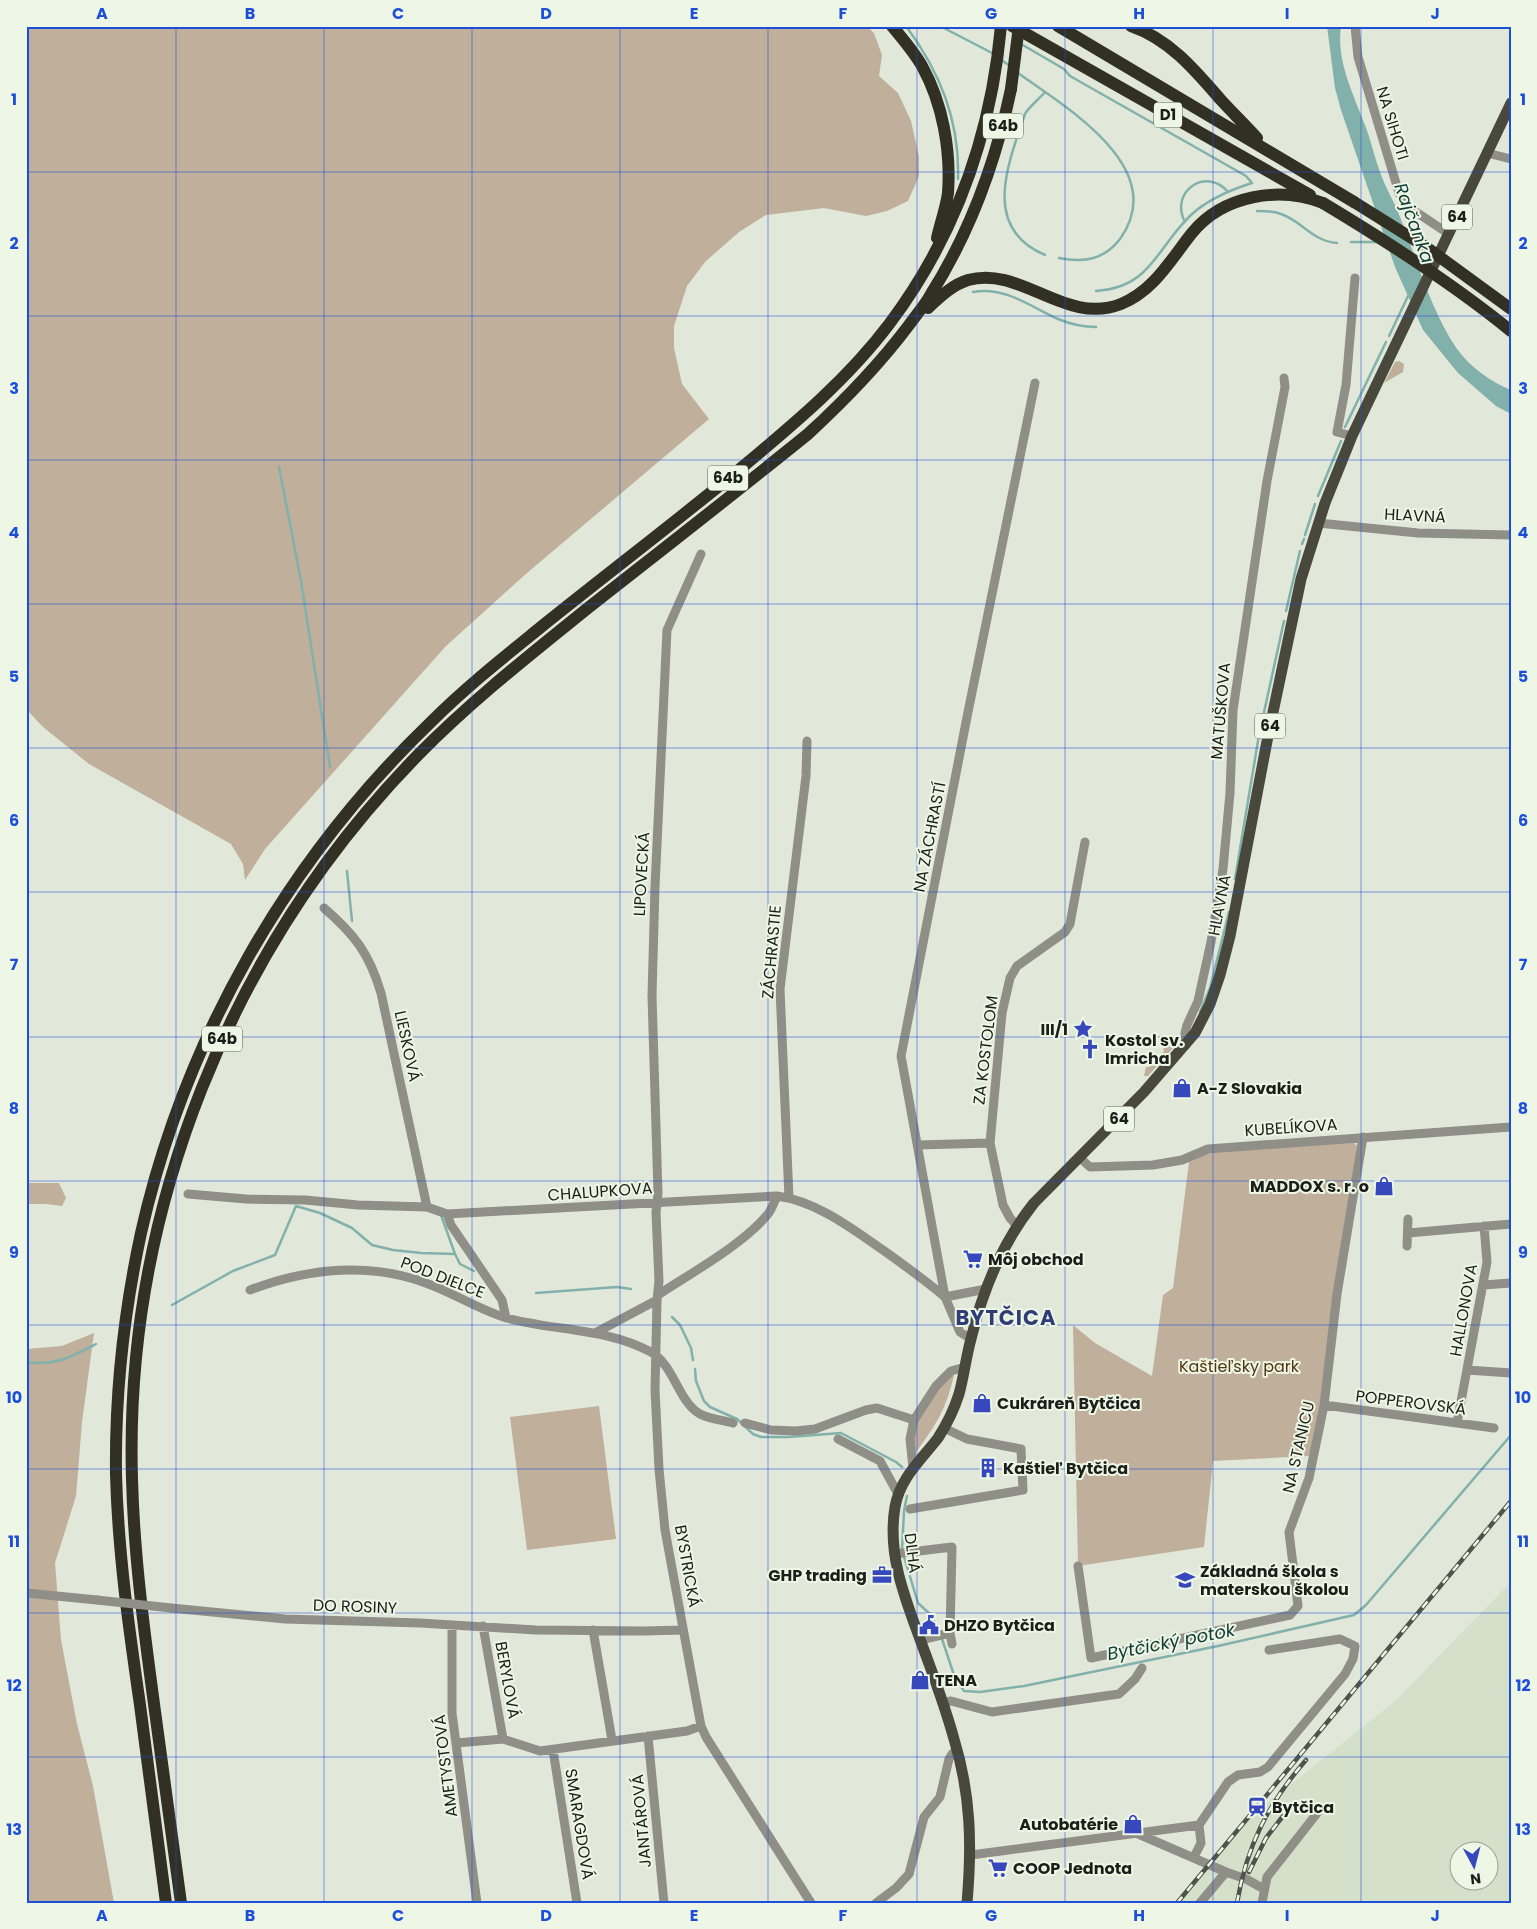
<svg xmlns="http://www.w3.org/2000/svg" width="1537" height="1929" viewBox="0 0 1537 1929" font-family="Poppins,sans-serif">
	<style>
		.built { fill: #d4e0ca; fill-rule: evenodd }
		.green { fill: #bfaf9b }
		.water { fill: #82b1ab }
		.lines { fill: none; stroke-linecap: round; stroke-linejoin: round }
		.stream { stroke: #82b1ab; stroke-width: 2.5 }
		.minor { stroke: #8f8e87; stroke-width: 9 }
		.major { stroke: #49483c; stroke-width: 11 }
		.highway { stroke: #313023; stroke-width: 12 }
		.rail-casing { stroke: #4f534c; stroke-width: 4.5 }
		.rail { stroke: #eef6e6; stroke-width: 2.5; stroke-dasharray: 8; stroke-linecap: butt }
		.minor-bridge { stroke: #8f8e87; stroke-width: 9 }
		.highway-bridge { stroke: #313023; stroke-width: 12 }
		.grid { fill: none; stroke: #1d4ed8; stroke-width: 1; stroke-opacity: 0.55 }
		.labels { text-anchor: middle; stroke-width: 4; stroke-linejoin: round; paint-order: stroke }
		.shield { fill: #eef6e6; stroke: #5a5f56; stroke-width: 1 }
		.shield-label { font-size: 15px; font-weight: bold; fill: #1b1e19 }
		.street-label { font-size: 16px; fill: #1b1e19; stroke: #eef6e6 }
		.poi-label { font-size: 16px; font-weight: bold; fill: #1b1e19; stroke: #eef6e6; text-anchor: start }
		.park-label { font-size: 16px; fill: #50350f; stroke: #eef6e6 }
		.water-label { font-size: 18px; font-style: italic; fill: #0f3c37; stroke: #eef6e6 }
		.district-label { font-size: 21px; font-weight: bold; letter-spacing: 1px; fill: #2f3d77; stroke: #eef6e6 }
		.neatline { fill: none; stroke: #1d4ed8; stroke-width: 2 }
		.grid-label { font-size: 16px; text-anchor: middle; font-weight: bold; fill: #1d4ed8 }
	</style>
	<rect width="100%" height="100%" fill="#e1e8d9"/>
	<path class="built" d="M1511,1582V1903H1178L1235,1829L1395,1701ZM1460,1852H1490V1882H1460Z"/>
	<path class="green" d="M26,26H867L874,33L882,55L879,76L898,93L911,121L919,157V176L908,201L887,211L866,216L824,208L766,215L739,232L705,262L687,286L674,326V348L682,384L709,419L527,573L446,646L265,849L245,880L243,864L231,844L89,764L43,727L26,709Z
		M1399,361L1404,364L1403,372L1384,383L1395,362Z
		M1172,1044L1173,1048L1148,1076H1144L1146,1067H1149L1164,1051L1163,1047Z
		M1352,1140L1357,1146L1320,1404L1309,1456L1213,1461L1204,1547L1078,1566L1073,1325L1095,1343L1152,1376L1163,1295L1173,1288L1189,1162L1204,1154Z
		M26,1183H59L66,1198L62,1206L46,1204H26Z
		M94,1333L82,1422L76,1496L55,1563L61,1640L77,1724L93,1786L114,1903H26V1349L62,1346Z
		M953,1375H954C946,1411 935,1426 914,1455V1426L937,1389Z
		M599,1406L616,1539L527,1550L510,1417Z"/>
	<path class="water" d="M1327,26H1341C1336,61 1353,93 1365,125C1371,140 1374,156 1380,172C1385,187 1394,201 1400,217C1417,260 1431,311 1457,349C1470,367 1491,382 1511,390V414L1496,406L1458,373L1423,330L1395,267L1341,110L1335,88Z"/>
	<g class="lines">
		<path class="stream" d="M906,26C940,72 960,121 958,179
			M940,26L994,54
			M991,26L997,30
			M1021,44L1064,69L1070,76L1246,176L1252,183C1230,190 1208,199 1191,215C1156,248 1151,288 1096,291
			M1000,59L1010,66
			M1018,73C1065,107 1171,168 1120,239C1104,260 1083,263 1059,258
			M1257,211C1265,211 1274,211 1281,214C1302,221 1312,241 1337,243
			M1185,222C1169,192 1206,166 1228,192
			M1351,242H1377
			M1045,255C981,228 1008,164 1025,114C1027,109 1040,98 1045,92
			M973,292C1005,286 1031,307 1058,319C1070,324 1083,327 1096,327
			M1389,336L1409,294
			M1345,427L1386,342
			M279,467L301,581L330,767
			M1318,496L1341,441
			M1305,535L1315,504
			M1302,544L1304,539
			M1286,611L1300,551
			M347,871L352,921
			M1235,879L1259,735L1284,621
			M1200,1012L1210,988L1229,912
			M441,1215L455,1254
			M536,1293L617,1287L631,1289
			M172,1305L233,1271L275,1255L296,1206L320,1213L352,1228L372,1245L393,1250L421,1253L455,1254L460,1264L474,1271
			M672,1317L680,1325L691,1348L693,1360
			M26,1362C55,1366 71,1357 96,1344
			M695,1369L696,1381L704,1401L710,1407L737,1419L753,1434L761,1437H788L841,1433L896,1462L902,1467
			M907,1496L904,1511L902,1550L918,1603L931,1615L939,1630L955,1678L964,1691L980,1692L1024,1686L1218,1646L1354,1615L1366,1605L1511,1435"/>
		<path class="minor" d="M1355,26L1358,57L1399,193L1410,208L1449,234
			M1487,153L1511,159
			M1352,436L1337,432L1346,385L1355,278
			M1318,523L1418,533L1511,535
			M701,554L667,630L655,887L652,996L658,1193L656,1213L659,1281L657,1300L655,1390L659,1469L665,1530L701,1726L706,1737L811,1903
			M324,908C355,935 369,953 381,993L427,1207
			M1186,1045L1185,1033L1187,1025L1198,1001L1211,942L1223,869L1230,793L1233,710L1267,481L1285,387L1284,378
			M918,1145L990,1143
			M1080,1158L1090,1167L1153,1165L1182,1160L1208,1149L1511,1127
			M188,1194L246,1199L305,1200L358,1205L427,1207L447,1214L777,1196C816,1201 851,1228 883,1250C904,1265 925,1280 945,1297
			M789,1198L780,989L806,776L807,741
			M447,1214L451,1225L502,1300L506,1318
			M1017,1226L1010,1218L1003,1205L990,1143L1002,1013L1010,978L1017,966L1065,932L1070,924L1085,842
			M1408,1233L1511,1224
			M1407,1246L1408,1219
			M1483,1285L1511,1283
			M250,1290C308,1268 372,1261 431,1285C455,1294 484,1312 507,1318C555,1331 607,1328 651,1352C674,1365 679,1403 700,1414C709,1419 722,1420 733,1423
			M658,1295C691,1273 744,1244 768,1214C772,1209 774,1202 777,1196
			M945,1297L986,1289
			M595,1333L657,1300
			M971,1339L960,1332L945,1297L901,1056L968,712L1035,383
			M1467,1370L1511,1373
			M1324,1405L1494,1428
			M745,1423L771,1430L796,1431L815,1429L866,1410L877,1408L914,1420
			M1457,1423L1487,1262L1484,1226
			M838,1439L880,1461L898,1494
			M913,1468L910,1439L914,1420L936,1386L951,1371L965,1367
			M910,1509L1023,1490L1021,1449L967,1439L944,1428
			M894,1554L952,1547L950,1633L952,1644
			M1078,1566L1091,1658L1290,1615L1298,1606L1289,1532L1309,1478L1324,1405L1337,1294L1363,1137
			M26,1593L97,1600
			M171,1608L285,1619L420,1623L536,1630L644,1631L683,1630
			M452,1625V1713L477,1903
			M483,1626L503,1739
			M593,1630L612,1740
			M920,1640L950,1633
			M942,1703L951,1701L992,1712L1119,1694L1135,1679L1142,1668
			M648,1736L664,1903
			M456,1743L503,1739L540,1751L687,1731L701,1726
			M553,1750L577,1903
			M1136,1833L1226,1872L1246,1879L1264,1889
			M971,1855L1199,1825
			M1194,1857L1201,1843L1199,1825L1228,1782L1238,1775L1260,1772L1268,1767L1345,1674L1353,1659L1355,1646L1340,1639L1269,1650
			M876,1903L896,1888L909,1874L924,1817L940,1797L949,1759L952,1754L957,1750
			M1200,1903L1226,1872
			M1262,1903L1267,1877L1318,1812"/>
		<path class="major" d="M967,1903C972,1845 971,1795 954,1739C945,1706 933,1674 921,1642C905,1598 887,1555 895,1507C900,1478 921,1460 938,1438C947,1424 954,1410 959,1394C964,1376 966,1357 971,1339C983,1289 1002,1243 1034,1203L1144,1092L1195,1033L1210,1004L1220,975L1230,936L1268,736L1301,579L1325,503L1352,436L1511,103"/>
		<path class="highway" d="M892,26C903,39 914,52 922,66C943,104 951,151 948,193C946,208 940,224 937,238
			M1012,26L1310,195
			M1058,26L1354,202
			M1131,26C1169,39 1195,70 1220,99C1232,112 1245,125 1257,138
			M928,308C940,297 952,285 968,280C1021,265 1065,326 1121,304C1154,291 1171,259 1192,233C1223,195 1279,186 1323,203
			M166,1903C157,1837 149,1771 140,1705C129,1629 118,1552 116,1474C115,1393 124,1312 141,1233C185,1038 288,859 432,721C466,687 504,657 541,627C607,574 674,523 740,469C794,424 848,379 890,323C956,235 991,134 1001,26
			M181,1903C172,1837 163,1770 154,1704C144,1630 134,1555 132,1479C124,1211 231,946 418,755C469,703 526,658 583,612C658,553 734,494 808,434C845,400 879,365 909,325C916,315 925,305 931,294C970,232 996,161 1011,89"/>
		<defs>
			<path id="rail" d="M1249,1872L1266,1838L1283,1816
				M1177,1903L1511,1501
				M1237,1903C1247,1845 1268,1804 1306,1760"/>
		</defs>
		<use href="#rail" class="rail-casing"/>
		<use href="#rail" class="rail"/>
		<path class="minor-bridge" d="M97,1600L171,1608"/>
		<path class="highway-bridge" d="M1011,89L1019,26
			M1354,202L1426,247L1511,309
			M1323,203C1388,242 1452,283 1511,331"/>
	</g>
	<path class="grid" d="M176,26V1903M324,26V1903M472,26V1903M620,26V1903M768,26V1903M917,26V1903M1065,26V1903M1213,26V1903M1361,26V1903M26,172H1511M26,316H1511M26,460H1511M26,604H1511M26,748H1511M26,892H1511M26,1037H1511M26,1181H1511M26,1325H1511M26,1469H1511M26,1613H1511M26,1757H1511"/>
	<defs>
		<symbol id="sight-bare" viewBox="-9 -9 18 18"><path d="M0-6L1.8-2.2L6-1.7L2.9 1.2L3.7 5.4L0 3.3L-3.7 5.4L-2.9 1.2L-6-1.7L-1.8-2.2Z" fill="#3648bb" stroke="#eef6e6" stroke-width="2.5" paint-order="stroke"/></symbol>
		<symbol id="church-bare" viewBox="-9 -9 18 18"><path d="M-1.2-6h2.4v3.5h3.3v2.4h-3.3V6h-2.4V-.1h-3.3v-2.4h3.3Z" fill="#3648bb" stroke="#eef6e6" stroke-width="2.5" paint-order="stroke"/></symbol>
		<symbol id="shop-bare" viewBox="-9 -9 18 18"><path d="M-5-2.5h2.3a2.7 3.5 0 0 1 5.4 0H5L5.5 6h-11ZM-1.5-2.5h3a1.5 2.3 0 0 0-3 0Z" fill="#3648bb" stroke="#eef6e6" stroke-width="2.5" paint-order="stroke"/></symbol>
		<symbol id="supermarket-bare" viewBox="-9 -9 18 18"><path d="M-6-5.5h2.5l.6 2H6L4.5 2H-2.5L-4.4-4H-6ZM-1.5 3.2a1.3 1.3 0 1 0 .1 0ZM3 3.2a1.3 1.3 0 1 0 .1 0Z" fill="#3648bb" stroke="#eef6e6" stroke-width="2.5" paint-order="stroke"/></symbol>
		<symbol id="building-bare" viewBox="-9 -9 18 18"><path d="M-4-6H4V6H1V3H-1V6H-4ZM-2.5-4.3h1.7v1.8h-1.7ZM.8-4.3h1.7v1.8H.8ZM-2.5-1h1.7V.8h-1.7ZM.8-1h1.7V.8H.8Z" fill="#3648bb" stroke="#eef6e6" stroke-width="2.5" paint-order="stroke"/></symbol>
		<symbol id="office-bare" viewBox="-9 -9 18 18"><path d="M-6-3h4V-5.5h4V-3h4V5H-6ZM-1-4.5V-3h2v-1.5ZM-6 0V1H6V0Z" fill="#3648bb" stroke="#eef6e6" stroke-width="2.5" paint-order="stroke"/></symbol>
		<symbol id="school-bare" viewBox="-9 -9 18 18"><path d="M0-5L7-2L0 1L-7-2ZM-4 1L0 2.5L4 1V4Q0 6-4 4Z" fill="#3648bb" stroke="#eef6e6" stroke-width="2.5" paint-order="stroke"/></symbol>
		<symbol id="civic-bare" viewBox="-9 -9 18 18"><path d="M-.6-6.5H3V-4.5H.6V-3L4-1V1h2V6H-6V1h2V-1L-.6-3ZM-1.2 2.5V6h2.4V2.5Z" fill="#3648bb" stroke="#eef6e6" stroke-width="2.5" paint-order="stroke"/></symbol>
		<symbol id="station-bare" viewBox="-9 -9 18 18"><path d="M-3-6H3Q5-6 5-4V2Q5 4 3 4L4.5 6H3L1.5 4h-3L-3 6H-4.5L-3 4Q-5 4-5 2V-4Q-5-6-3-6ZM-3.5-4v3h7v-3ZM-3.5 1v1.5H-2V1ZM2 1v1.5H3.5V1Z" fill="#3648bb" stroke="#eef6e6" stroke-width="2.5" paint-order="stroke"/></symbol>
	</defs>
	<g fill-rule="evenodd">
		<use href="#sight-bare" x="1069" y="1015" width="28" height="28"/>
		<use href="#church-bare" x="1076" y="1035" width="28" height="28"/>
		<use href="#shop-bare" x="1168" y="1074" width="28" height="28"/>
		<use href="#shop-bare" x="1370" y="1172" width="28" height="28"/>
		<use href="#supermarket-bare" x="959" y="1245" width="28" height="28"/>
		<use href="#shop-bare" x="968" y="1389" width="28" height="28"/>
		<use href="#building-bare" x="974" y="1454" width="28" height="28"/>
		<use href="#office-bare" x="868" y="1561" width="28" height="28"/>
		<use href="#school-bare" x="1171" y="1566" width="28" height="28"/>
		<use href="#civic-bare" x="915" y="1611" width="28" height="28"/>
		<use href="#shop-bare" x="906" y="1666" width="28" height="28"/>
		<use href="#station-bare" x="1243" y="1793" width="28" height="28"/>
		<use href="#shop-bare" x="1119" y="1810" width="28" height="28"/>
		<use href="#supermarket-bare" x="984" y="1854" width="28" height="28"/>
	</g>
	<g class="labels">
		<g class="shield">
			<rect x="1154" y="102.5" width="28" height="25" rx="4"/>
			<rect x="983" y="113.5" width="40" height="25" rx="4"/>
			<rect x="1442" y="204.5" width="30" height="25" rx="4"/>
			<rect x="708" y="465.5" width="40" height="25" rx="4"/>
			<rect x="1255" y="713.5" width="30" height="25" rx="4"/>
			<rect x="202" y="1026.5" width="40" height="25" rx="4"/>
			<rect x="1104" y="1106.5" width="30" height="25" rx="4"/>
		</g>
		<g class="shield-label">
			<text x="1168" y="120">D1</text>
			<text x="1003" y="131">64b</text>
			<text x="1457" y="222">64</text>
			<text x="728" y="483">64b</text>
			<text x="1270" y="731">64</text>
			<text x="222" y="1044">64b</text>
			<text x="1119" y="1124">64</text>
		</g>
		<g class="street-label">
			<text transform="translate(1393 123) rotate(73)" y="6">NA SIHOTI</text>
			<text transform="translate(1415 515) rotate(3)" y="6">HLAVNÁ</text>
			<text transform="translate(1220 711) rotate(-85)" y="6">MATUŠKOVA</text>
			<text transform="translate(929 837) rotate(-79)" y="6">NA ZÁCHRASTÍ</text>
			<text transform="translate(641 874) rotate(-87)" y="6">LIPOVECKÁ</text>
			<text transform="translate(1219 905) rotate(-79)" y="6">HLAVNÁ</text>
			<text transform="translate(771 952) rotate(-85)" y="6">ZÁCHRASTIE</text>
			<text transform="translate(408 1046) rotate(78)" y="6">LIESKOVÁ</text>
			<text transform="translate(985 1050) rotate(-83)" y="6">ZA KOSTOLOM</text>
			<text transform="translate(1291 1127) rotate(-4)" y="6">KUBELÍKOVA</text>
			<text transform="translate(600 1191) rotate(-4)" y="6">CHALUPKOVA</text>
			<text transform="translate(443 1277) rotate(21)" y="6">POD DIELCE</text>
			<text transform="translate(1463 1310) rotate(-80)" y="6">HALLONOVA</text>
			<text transform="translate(1411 1402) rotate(7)" y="6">POPPEROVSKÁ</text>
			<text transform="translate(1298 1447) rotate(-77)" y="6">NA STANICU</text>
			<text transform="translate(913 1553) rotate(83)" y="6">DLHÁ</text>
			<text transform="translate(688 1566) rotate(80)" y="6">BYSTRICKÁ</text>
			<text transform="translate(355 1606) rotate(2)" y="6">DO ROSINY</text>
			<text transform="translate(508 1680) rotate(80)" y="6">BERYLOVÁ</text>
			<text transform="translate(445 1766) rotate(-97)" y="6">AMETYSTOVÁ</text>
			<text transform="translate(641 1821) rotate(-95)" y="6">JANTÁROVÁ</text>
			<text transform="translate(580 1824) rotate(81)" y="6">SMARAGDOVÁ</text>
		</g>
		<g class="poi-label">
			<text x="1068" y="1035" text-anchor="end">III/1</text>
			<text x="1105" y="1046">Kostol sv.<tspan x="1105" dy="18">Imricha</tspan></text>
			<text x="1197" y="1094">A-Z Slovakia</text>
			<text x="1369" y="1192" text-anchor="end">MADDOX s. r. o</text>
			<text x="988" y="1265">Môj obchod</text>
			<text x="997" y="1409">Cukráreň Bytčica</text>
			<text x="1003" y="1474">Kaštieľ Bytčica</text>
			<text x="1200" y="1577">Základná škola s<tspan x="1200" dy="18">materskou školou</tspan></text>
			<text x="867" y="1581" text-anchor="end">GHP trading</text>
			<text x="944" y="1631">DHZO Bytčica</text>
			<text x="935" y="1686">TENA</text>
			<text x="1272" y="1813">Bytčica</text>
			<text x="1118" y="1830" text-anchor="end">Autobatérie</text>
			<text x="1013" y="1874">COOP Jednota</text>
		</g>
		<g class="park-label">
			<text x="1239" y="1372">Kaštieľsky park</text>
		</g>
		<g class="water-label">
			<text transform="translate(1414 223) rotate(70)" y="6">Rajčanka</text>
			<text transform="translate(1171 1642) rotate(-11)" y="6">Bytčický potok</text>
		</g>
		<g class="district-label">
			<text x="1006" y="1325">BYTČICA</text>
		</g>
	</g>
	<rect width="1537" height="1929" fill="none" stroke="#eef6e6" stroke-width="55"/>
	<g transform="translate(1474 1866) rotate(173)"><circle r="24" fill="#eef6e6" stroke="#9aa094"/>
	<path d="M0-4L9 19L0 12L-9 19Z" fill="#3648bb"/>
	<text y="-8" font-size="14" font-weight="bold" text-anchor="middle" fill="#1b1e19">N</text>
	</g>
	<rect x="28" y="28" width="1482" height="1874" class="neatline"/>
	<g class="grid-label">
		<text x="102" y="19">A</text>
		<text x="250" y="19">B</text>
		<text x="398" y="19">C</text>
		<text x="546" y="19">D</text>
		<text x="694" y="19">E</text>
		<text x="843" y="19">F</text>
		<text x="991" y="19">G</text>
		<text x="1139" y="19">H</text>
		<text x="1287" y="19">I</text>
		<text x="1435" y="19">J</text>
		<text x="14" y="105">1</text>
		<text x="1523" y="105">1</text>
		<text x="14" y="249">2</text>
		<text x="1523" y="249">2</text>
		<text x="14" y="394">3</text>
		<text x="1523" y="394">3</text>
		<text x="14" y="538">4</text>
		<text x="1523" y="538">4</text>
		<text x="14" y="682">5</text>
		<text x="1523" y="682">5</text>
		<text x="14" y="826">6</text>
		<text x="1523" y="826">6</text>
		<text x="14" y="970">7</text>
		<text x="1523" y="970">7</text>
		<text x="14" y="1114">8</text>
		<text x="1523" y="1114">8</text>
		<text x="14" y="1258">9</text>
		<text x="1523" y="1258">9</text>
		<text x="14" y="1403">10</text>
		<text x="1523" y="1403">10</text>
		<text x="14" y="1547">11</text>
		<text x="1523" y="1547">11</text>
		<text x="14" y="1691">12</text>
		<text x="1523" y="1691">12</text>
		<text x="14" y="1835">13</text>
		<text x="1523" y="1835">13</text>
		<text x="102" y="1921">A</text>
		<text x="250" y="1921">B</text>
		<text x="398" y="1921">C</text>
		<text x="546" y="1921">D</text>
		<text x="694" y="1921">E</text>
		<text x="843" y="1921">F</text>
		<text x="991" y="1921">G</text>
		<text x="1139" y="1921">H</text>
		<text x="1287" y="1921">I</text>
		<text x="1435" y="1921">J</text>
	</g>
</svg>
